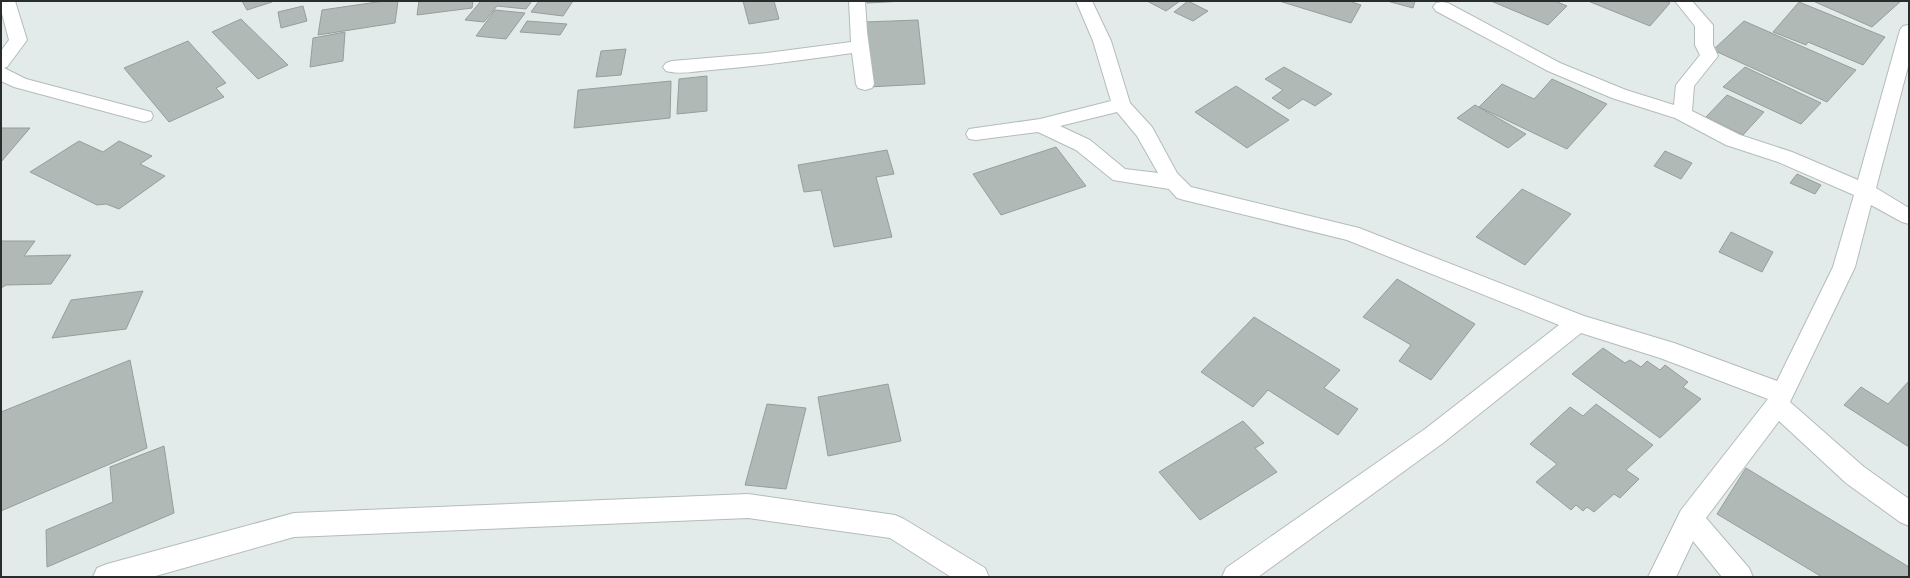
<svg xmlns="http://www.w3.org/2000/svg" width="1910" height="578" viewBox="0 0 1910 578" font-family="'Sofia Sans Condensed',sans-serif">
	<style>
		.building { fill: #b1b9b7; stroke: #969e9d }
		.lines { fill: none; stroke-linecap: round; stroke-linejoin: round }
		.minor-casing { stroke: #b4bcba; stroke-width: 2 }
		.minor { fill: #fff; fill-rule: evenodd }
	</style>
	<rect width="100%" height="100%" fill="#e3ebea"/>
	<path class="building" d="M242,1H271L272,2L247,10Z
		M384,1H398L395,23L318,35L322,10Z
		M419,1H473L472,8L417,15Z
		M481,1H532L526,9L497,6L484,22L465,20Z
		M539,1H573L563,16L531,12Z
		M743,1H774L779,19L749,24Z
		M867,1H905L867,3Z
		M1147,1H1180L1166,11Z
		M1188,1L1208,11L1193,21L1174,12Z
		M1279,1H1349L1361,5L1351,23Z
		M1387,1H1415L1413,8Z
		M1491,1H1555L1567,6L1548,25Z
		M1588,1H1666L1670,3L1650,26Z
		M1813,1H1901L1872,27Z
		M1799,2L1885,37L1863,65L1808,42L1806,45L1773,32Z
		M303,6L307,21L281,28L278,12Z
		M495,10L525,13L506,39L476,36Z
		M241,19L288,65L258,79L212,32Z
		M918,20L925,84L869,87L865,22Z
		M527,21L567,24L560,35L520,32Z
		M1744,21L1856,70L1827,102L1713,50Z
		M345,32L343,61L310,67L313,38Z
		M188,41L226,83L216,88L224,97L169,122L124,68Z
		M626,49L621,75L596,77L601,51Z
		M1284,67L1332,94L1315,106L1303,99L1289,109L1272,98L1283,90L1265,79Z
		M1745,67L1821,103L1801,124L1723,87Z
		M707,76V111L677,114L679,79Z
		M1552,79L1607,104L1567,149L1479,107L1502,84L1534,99Z
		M671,81L670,118L574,128L578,90Z
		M1236,86L1289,120L1247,148L1195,112Z
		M1727,95L1764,112L1743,135L1706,117Z
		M1475,105L1526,134L1508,148L1457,118Z
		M1,128H30L1,162Z
		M79,141L103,152L119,141L152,156L140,164L165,176L119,209L106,204L97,205L30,172Z
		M1056,147L1086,186L1001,215L973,174Z
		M887,150L894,174L876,177L892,237L834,247L821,190L804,192L798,165Z
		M1665,151L1692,163L1681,179L1654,166Z
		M1797,174L1821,185L1815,194L1790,183Z
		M1522,189L1571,214L1525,265L1476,237Z
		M1731,232L1773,252L1762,272L1719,252Z
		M1,241H35L24,256L71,255L51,284L6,285L1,288Z
		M1397,279L1475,324L1431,380L1399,361L1411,345L1363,317Z
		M143,291L126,329L52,338L71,300Z
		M1254,317L1340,370L1324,388L1358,409L1338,435L1268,390L1253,407L1201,372Z
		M1603,348L1625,363L1630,360L1641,367L1647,361L1660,370L1665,365L1688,382L1683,387L1701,399L1660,438L1572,374Z
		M130,360L147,448L1,511V412Z
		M1909,381V447L1844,405L1861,387L1888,404Z
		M888,384L901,441L828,456L818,397Z
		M767,404L806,408L786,489L745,485Z
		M1596,404L1653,445L1626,470L1639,479L1620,498L1614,494L1594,512L1587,507L1583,511L1576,505L1571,510L1536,482L1557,464L1530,444L1570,407L1583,416Z
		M1243,421L1264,443L1255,448L1277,472L1200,520L1159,472Z
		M164,446L174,513L47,567L46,530L113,502L110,467Z
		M1746,468L1909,567V577H1822L1717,514Z"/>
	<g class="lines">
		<defs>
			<path id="minor" d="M1,1H15L27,40L7,67L4,68L26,79L151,112L153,116L151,120L144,122L14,87L1,81V51L9,40L1,10Z
				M849,1H865L867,32L874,84L872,88L865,90L858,88L856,84L852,53C805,60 758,66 711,70C697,71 680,75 666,71L663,67L666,63L672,61L767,53L851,42Z
				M1076,1H1092L1111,41L1130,103L1152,127L1177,173L1191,187L1359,228L1584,316L1674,343L1777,381L1833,267L1854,195L1778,162L1726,145L1675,118L1612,98L1548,71L1436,11L1433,7L1436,3L1442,2L1448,3L1560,63L1626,90L1674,105L1676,85L1700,55L1695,45V26L1675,1H1692L1713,25V45L1718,56L1694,86L1692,111L1740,135L1792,152L1858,180L1900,30L1903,26L1909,25V63L1876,188L1909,208V224L1902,222L1871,205L1855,267L1790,402L1864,467L1909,499V526L1900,522L1846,483L1779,421L1706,518L1749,568L1753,577H1722L1693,541L1676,577H1648L1681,510L1768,399L1660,358L1581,333L1443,443L1258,577H1222L1226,568L1425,429L1559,325L1347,240L1184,200L1177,198L1169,189L1113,180L1076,150L1038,132L976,140L969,139L966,134L969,129L976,128L1040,119L1111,101L1093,41ZM1117,112L1137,136L1158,173L1125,169L1090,140L1060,126Z
				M748,494L895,515L904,519L985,568L989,577H951L890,538L748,518L294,537L152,577H93L97,568L107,564L294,513Z"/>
		</defs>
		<use href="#minor" class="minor-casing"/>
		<use href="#minor" class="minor"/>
	</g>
	<rect width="1910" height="578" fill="none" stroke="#292c2c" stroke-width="4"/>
</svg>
